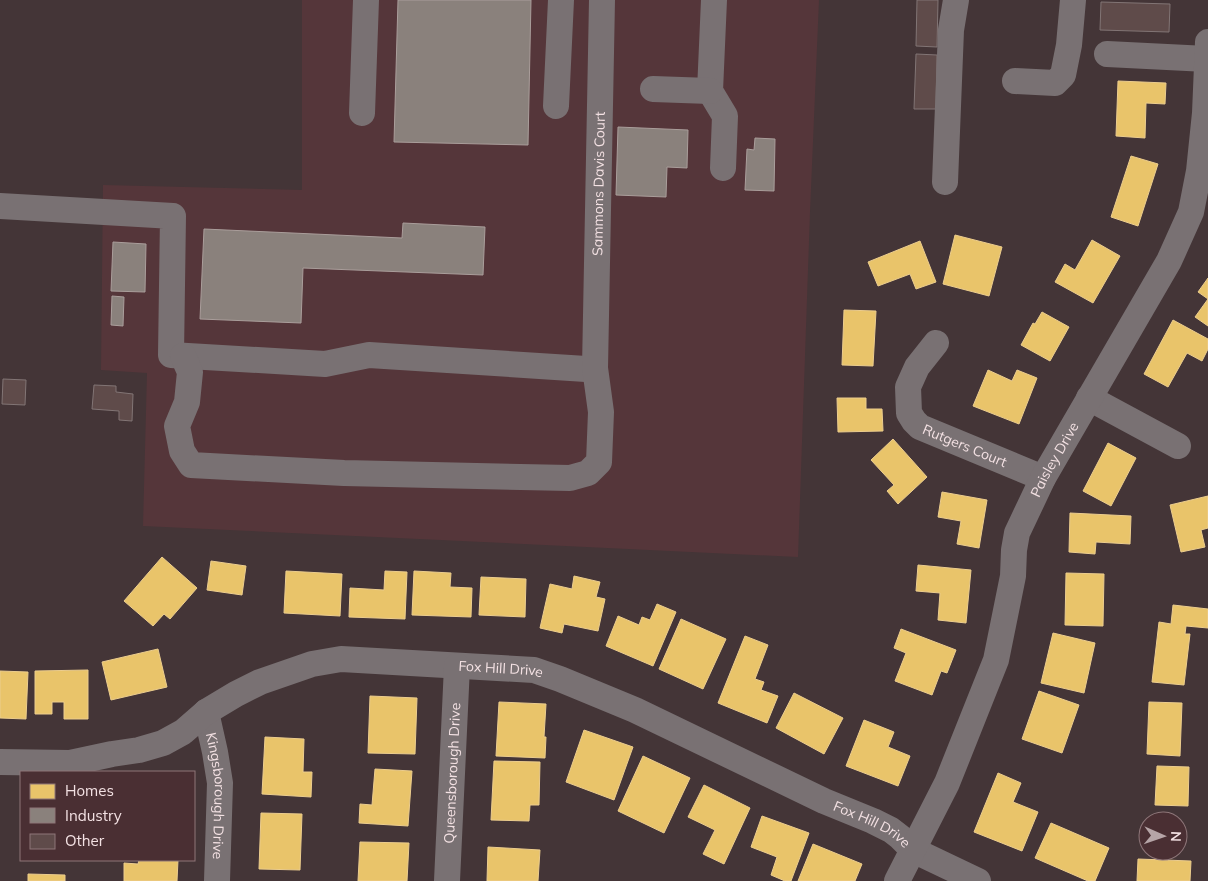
<svg xmlns="http://www.w3.org/2000/svg" width="1208" height="881" viewBox="0 0 1208 881" font-family="Mulish,sans-serif">
	<style>
		.built { fill: #55363a }
		.homes { fill: #e9c46a; stroke: #eccd8e }
		.industry { fill: #8a817c; stroke: #aa9e9b }
		.building { fill: #5f4b4a; stroke: #827575 }
		.lines { fill: none; stroke-linecap: round; stroke-linejoin: round }
		.minor { stroke: #797173; stroke-width: 26 }
		.labels { text-anchor: middle; stroke-width: 5; stroke-linejoin: round; paint-order: stroke }
		.street-label { font-size: 14px; fill: #f3e1e3; stroke: #4a2f33 }
	</style>
	<rect width="100%" height="100%" fill="#443537"/>
	<path class="built" d="M302,0H819L810,212L798,557L143,526L147,373L101,370L103,185L302,190Z"/>
	<path class="homes" d="M1118,81L1166,83L1165,104L1146,103L1145,138L1116,136Z
		M1131,156L1158,164L1138,226L1111,217Z
		M955,235L1002,247L989,296L943,284Z
		M1092,240L1120,256L1093,303L1055,282L1065,264L1075,270Z
		M920,241L936,282L916,289L910,274L878,286L868,262Z
		M1208,278V299L1198,292Z
		M1208,299V326L1195,317Z
		M844,310L876,311L873,366L842,365Z
		M1042,312L1069,327L1050,361L1021,345L1033,323L1035,324Z
		M1173,320L1208,339V349L1202,361L1187,353L1168,387L1144,374Z
		M988,370L1012,381L1017,370L1037,378L1019,424L973,406Z
		M837,398H866V409H882L883,431L838,432Z
		M893,439L927,477L898,504L887,491L894,485L871,460Z
		M1108,443L1136,458L1111,506L1083,491Z
		M942,492L987,500L979,548L957,544L961,521L938,517Z
		M1208,496V528L1201,530L1205,547L1181,552L1170,505Z
		M1070,513L1131,516L1130,544L1096,542L1095,554L1069,552Z
		M162,557L197,588L170,619L164,614L153,626L124,601Z
		M211,561L246,566L242,595L207,590Z
		M918,565L971,570L966,623L938,620L940,593L916,591Z
		M286,571L342,574L340,616L284,613Z
		M385,571L407,572L405,619L349,617L350,588L384,590Z
		M414,571L451,573L450,587L472,588L471,617L412,615Z
		M1066,573L1104,574L1103,626L1065,625Z
		M574,576L600,582L596,597L605,599L598,631L564,624L562,633L540,628L550,584L572,589Z
		M481,577L526,579L525,617L479,615Z
		M657,604L676,612L653,666L606,646L618,616L639,625L642,617L650,620Z
		M1173,605L1208,609V628L1186,626L1185,634H1190L1184,685L1152,682L1159,622L1171,624Z
		M681,619L726,639L703,689L659,669Z
		M901,629L956,650L947,673L941,671L932,695L895,681L906,653L894,648Z
		M1053,633L1095,643L1084,693L1041,683Z
		M745,636L768,645L755,679L764,682L761,690L778,696L767,723L718,703Z
		M158,649L167,687L111,700L102,662Z
		M88,670V719H64V702H52V714H35V671Z
		M0,671L28,672L26,719L0,718Z
		M1039,691L1079,705L1062,753L1022,739Z
		M794,693L843,718L824,754L776,728Z
		M370,696L417,698L415,754L368,753Z
		M499,702L546,704L544,737H546L545,758L496,756Z
		M1149,702L1182,703L1180,756L1147,754Z
		M864,720L894,732L888,747L910,756L898,786L846,766Z
		M584,730L633,747L614,800L566,782Z
		M265,737L304,739L303,772H312L311,797L262,794Z
		M643,756L690,778L664,833L618,811Z
		M494,761L540,762L539,805H530L529,821L491,820Z
		M1157,766L1189,767L1188,806L1155,805Z
		M375,769L412,771L408,826L359,823L360,804L372,805Z
		M998,773L1021,783L1013,802L1038,812L1022,851L974,832Z
		M704,785L750,808L724,864L703,854L715,830L688,817Z
		M261,813L302,814L300,870L259,869Z
		M762,816L809,833L791,881H785L771,875L777,857L751,847Z
		M1051,823L1109,848L1095,881H1088L1035,858Z
		M360,842L409,843L407,881H358Z
		M813,844L862,864L855,881H798Z
		M488,847L540,850L538,881H487Z
		M1138,859L1191,861L1190,881H1137Z
		M139,860H178L177,881H124V863L138,864Z
		M28,874L65,875V881H28Z"/>
	<path class="industry" d="M398,0H531L528,145L394,142Z
		M618,127L688,130L687,168L667,167L666,197L616,195Z
		M755,138L775,139L774,191L745,190L747,149L754,150Z
		M403,223L485,227L483,275L303,268L301,323L200,319L204,229L402,238Z
		M113,242L146,244L145,292L111,291Z
		M112,296L124,297L123,326L111,325Z"/>
	<path class="building" d="M917,0H938L937,47L916,46Z
		M1101,2L1170,4L1169,32L1100,30Z
		M916,54L937,55L936,109H914Z
		M3,379L26,380L25,405L2,404Z
		M94,385L116,386V392L133,394L132,421L119,420V411L92,409Z"/>
	<g class="lines">
		<g class="minor">
			<path d="M714,0L710,91L725,116L723,168"/>
			<path d="M1107,54L1207,59"/>
			<path d="M1015,81L1055,83L1063,75L1069,45L1073,0"/>
			<path d="M653,89L710,91"/>
			<path d="M556,106L561,0"/>
			<path d="M362,113L366,0"/>
			<path d="M945,182L951,30L956,0"/>
			<path d="M0,206L173,216L171,355L325,364L369,355L586,369L595,368"/>
			<path id="s1" d="M936,343L917,367L908,387L909,413L914,421L920,427L1043,478"/>
			<path id="s2" d="M183,356L190,372L187,402L177,426L182,451L191,465L344,473L570,478L588,473L599,462L601,412L595,368L602,0"/>
			<path d="M1089,398L1178,446"/>
			<path id="s3" d="M206,712L215,752L220,783L217,881"/>
			<path id="s4" d="M0,762L70,763L112,754L139,750L163,743L183,732L206,712L236,694L260,682L312,664L341,659L534,670L560,679L635,710L824,801L873,821L891,830L900,837L913,850L978,881"/>
			<path id="s5" d="M447,881L457,666"/>
			<path id="s6" d="M897,881L947,783L996,660L1013,576L1014,550L1017,533L1043,478L1169,261L1191,212L1199,171L1205,113L1208,42"/>
		</g>
	</g>
	<g class="labels">
		<g class="street-label">
			<text dy="5" stroke="none"><textPath href="#s2" startOffset="808">Sammons Davis Court</textPath></text>
			<text dy="5" stroke="none"><textPath href="#s1" startOffset="145">Rutgers Court</textPath></text>
			<text dy="5" stroke="none"><textPath href="#s6" startOffset="454">Paisley Drive</textPath></text>
			<text dy="5" stroke="none"><textPath href="#s4" startOffset="525">Fox Hill Drive</textPath></text>
			<text dy="5" stroke="none"><textPath href="#s5" startOffset="108">Queensborough Drive</textPath></text>
			<text dy="5" stroke="none"><textPath href="#s3" startOffset="85">Kingsborough Drive</textPath></text>
			<text dy="5" stroke="none"><textPath href="#s4" startOffset="930">Fox Hill Drive</textPath></text>
		</g>
	</g>
	<rect x="20" y="771" width="175" height="90" fill="#4a2f33" stroke="#8e7679"/>
	<rect x="30" y="784" width="25" height="15" fill="#e9c46a" stroke="#8e7679"/>
	<text x="65" y="796" font-size="15" fill="#f3e1e3">Homes</text>
	<rect x="30" y="808" width="25" height="15" fill="#8a817c" stroke="#8e7679"/>
	<text x="65" y="821" font-size="15" fill="#f3e1e3">Industry</text>
	<rect x="30" y="834" width="25" height="15" fill="#5f4b4a" stroke="#8e7679"/>
	<text x="65" y="846" font-size="15" fill="#f3e1e3">Other</text>
	<g transform="translate(1163 836) rotate(92)"><circle r="24" fill="#4a2f33" stroke="#8e7679"/>
	<path d="M0-4L9 19L0 12L-9 19Z" fill="#b6a5a7"/>
	<text y="-8" font-size="14" font-weight="bold" text-anchor="middle" fill="#f3e1e3">N</text>
	</g>
</svg>
